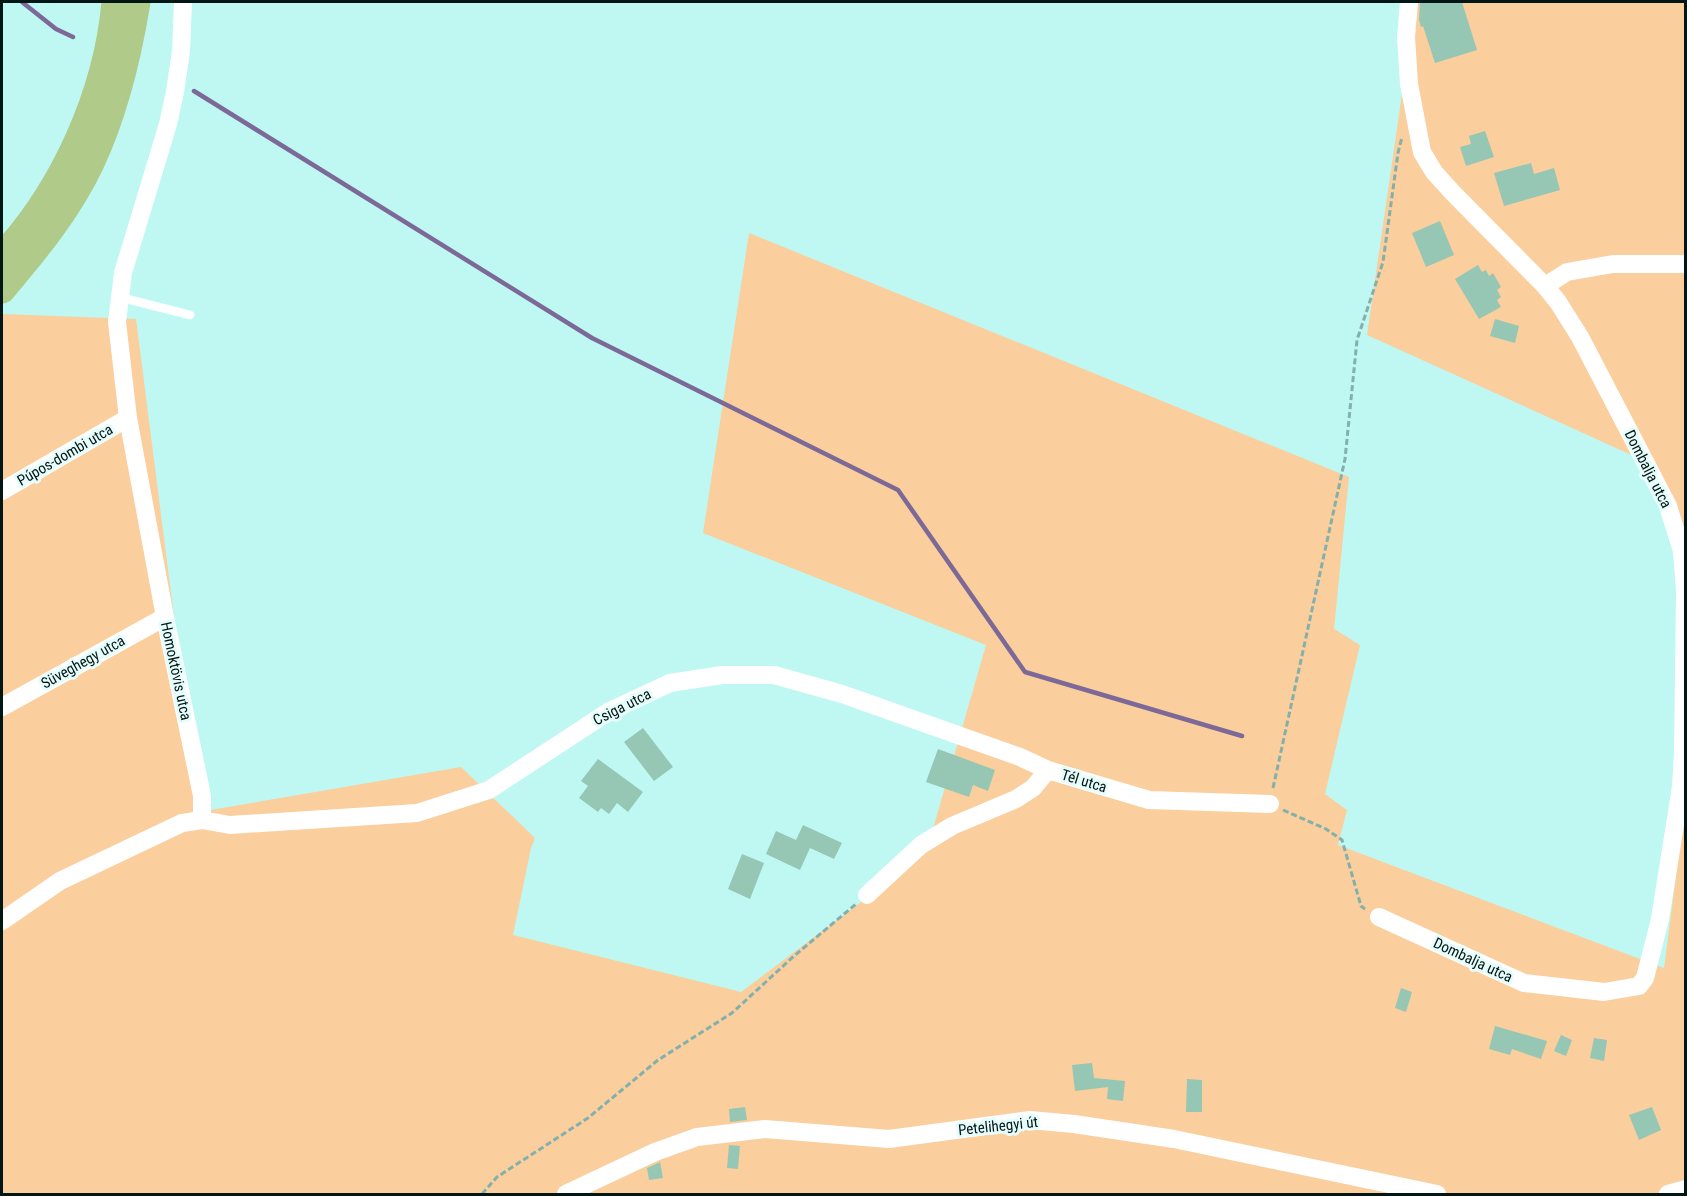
<svg xmlns="http://www.w3.org/2000/svg" width="1687" height="1196" viewBox="0 0 1687 1196" font-family="'Roboto Condensed',sans-serif">
	<style>
		.green { fill: #face9d }
		.lines { fill: none; stroke-linecap: round; stroke-linejoin: round }
		.stream { stroke: #7c6997; stroke-width: 4.5 }
		.building { fill: #96c6b4 }
		.path { stroke: #83b0ab; stroke-width: 3; stroke-dasharray: 6 3; stroke-linecap: butt }
		.service { stroke: #fff; stroke-width: 9 }
		.minor { stroke: #fff; stroke-width: 18 }
		.primary { stroke: #b0cb89; stroke-width: 27 }
		.labels { text-anchor: middle; stroke-width: 6; stroke-linejoin: round; paint-order: stroke }
		.street-label { font-size: 15px; fill: #021615; stroke: #e7fdfb }
	</style>
	<rect width="100%" height="100%" fill="#bff8f2"/>
	<path class="green" d="M1418,2H1685V531L1658,467L1367,335L1410,39Z
		M749,233L1349,477L1334,629L1360,645L1325,794L1347,810L1338,845L1664,968L1685,808V1194H2V314L136,319L199,812L461,767L535,838L531,848L513,935L741,992L926,853L986,645L703,533Z"/>
	<g class="lines">
		<path class="stream" d="M22,2L56,29L73,37
			M194,91L592,338L898,490L1025,672L1242,736"/>
	</g>
	<path class="building" d="M1420,2H1462L1477,50L1435,63L1423,26L1421,27L1419,20Z
		M1485,131L1494,157L1466,166L1460,147L1471,144L1469,136Z
		M1531,163L1534,174L1554,168L1560,190L1504,206L1494,173Z
		M1440,221L1454,255L1426,267L1412,233Z
		M1478,265L1482,272L1486,270L1489,276L1493,273L1501,287L1497,290L1501,297L1497,300L1501,307L1479,319L1455,279Z
		M1495,319L1519,326L1515,343L1490,336Z
		M643,728L673,767L654,781L624,742Z
		M938,749L995,770L988,791L973,785L969,797L926,782Z
		M598,759L643,792L628,812L617,803L609,814L601,808L598,812L579,798L588,786L581,781Z
		M803,825L842,843L834,859L810,848L800,870L766,854L776,831L796,840Z
		M742,854L764,863L750,899L728,889Z
		M1401,988L1412,992L1406,1012L1395,1008Z
		M1495,1026L1547,1041L1541,1059L1512,1049L1510,1055L1489,1049Z
		M1561,1035L1572,1040L1566,1056L1554,1051Z
		M1594,1038L1607,1040L1604,1061L1590,1058Z
		M1092,1063L1094,1078L1125,1081L1123,1101L1107,1099L1108,1087L1075,1091L1072,1065Z
		M1187,1079L1202,1080V1112H1186Z
		M745,1107L747,1120L730,1122L729,1109Z
		M1652,1107L1661,1130L1639,1140L1629,1115Z
		M729,1145L740,1146L738,1169L727,1168Z
		M660,1162L663,1178L649,1180L647,1168Z"/>
	<g class="lines">
		<path class="path" d="M1273,788L1345,459L1357,340L1383,262L1398,153L1402,137
			M1283,810L1326,829L1342,840L1361,906L1365,909
			M482,1194L497,1177L588,1118L658,1060L732,1013L794,956L856,904"/>
		<path class="service" d="M119,297L190,315"/>
		<path class="minor" d="M183,2L181,51L175,92L168,124L123,273L117,322L128,418L165,617L202,796V820
			M1545,286L1567,272L1613,264H1686
			M2,491L128,418
			M2,707L165,617
			M867,895L921,845L952,826L1016,799L1033,788L1048,770
			M1379,917L1524,983L1604,992L1639,986L1645,978L1660,919L1681,787L1683,752L1685,591L1682,551L1668,506L1580,337L1558,302L1545,286L1453,193L1434,172L1422,152L1409,84L1406,37L1409,2
			M2,921L60,881L182,823L202,820L230,825L417,813L489,790L608,712L670,683L722,675H774L842,694L1020,757L1048,770L1149,800L1270,804
			M566,1194L655,1152L697,1137L765,1129L889,1139L1030,1120L1074,1124L1174,1139L1437,1194
			M1668,1194L1686,1189"/>
		<path class="primary" d="M2,256C64,189 107,93 115,2
			M2,290C35,251 69,210 91,163C115,112 128,57 137,2"/>
	</g>
	<g class="labels">
		<g class="street-label">
			<text transform="translate(65 455) rotate(-30)" y="5">Púpos-dombi utca</text>
			<text transform="translate(1648 469) rotate(63)" y="5">Dombalja utca</text>
			<text transform="translate(83 662) rotate(-29)" y="5">Süveghegy utca</text>
			<text transform="translate(176 671) rotate(78)" y="5">Homoktövis utca</text>
			<text transform="translate(622 707) rotate(-27)" y="5">Csiga utca</text>
			<text transform="translate(1084 781) rotate(17)" y="5">Tél utca</text>
			<text transform="translate(1473 960) rotate(25)" y="5">Dombalja utca</text>
			<text transform="translate(998 1126) rotate(-6)" y="5">Petelihegyi út</text>
		</g>
	</g>
	<rect width="1687" height="1196" fill="none" stroke="#021615" stroke-width="6"/>
</svg>
